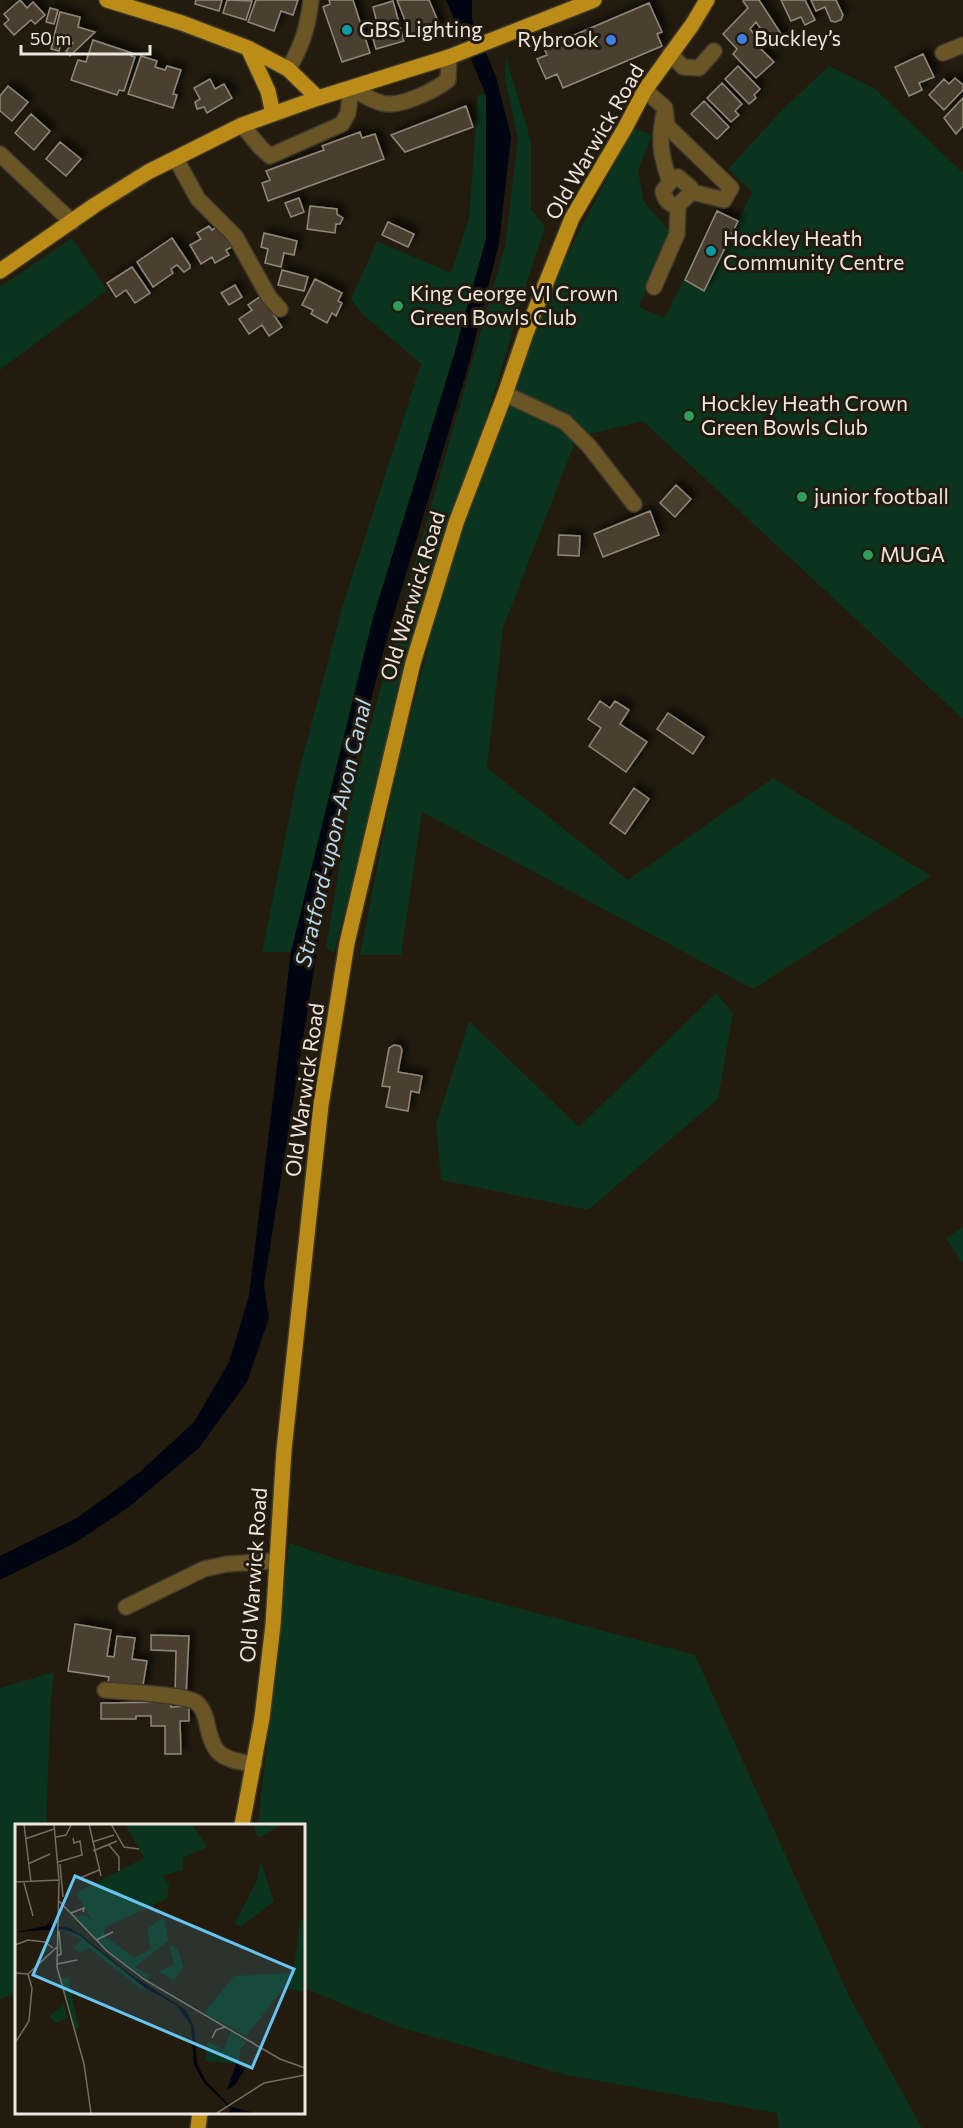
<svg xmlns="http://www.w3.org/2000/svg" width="963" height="2128" viewBox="0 0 963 2128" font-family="Commissioner,sans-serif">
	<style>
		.green { fill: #0b341e }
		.water { fill: #000611 }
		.building { fill: #4a4133; stroke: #918878; stroke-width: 1.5; filter: url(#shadow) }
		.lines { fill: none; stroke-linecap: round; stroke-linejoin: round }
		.minor-casing { stroke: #3e382b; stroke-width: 18 }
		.major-casing { stroke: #3e382b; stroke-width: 18 }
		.minor { stroke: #6a5527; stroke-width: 15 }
		.major { stroke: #bb8d18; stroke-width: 15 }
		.culture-dot { fill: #0f9aa8; stroke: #221b0e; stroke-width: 2 }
		.shop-dot { fill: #3f7fe0; stroke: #221b0e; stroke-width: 2 }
		.leisure-dot { fill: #2e9e5b; stroke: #221b0e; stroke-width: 2 }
		.labels { text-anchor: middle; stroke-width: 6; stroke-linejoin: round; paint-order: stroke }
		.poi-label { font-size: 21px; fill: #ede7df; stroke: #221b0e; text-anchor: start }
		.street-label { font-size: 21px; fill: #ede7df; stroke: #221b0e }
		.water-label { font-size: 22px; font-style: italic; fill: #b7daf2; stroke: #221b0e }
		.inset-road { fill: none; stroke: #736d62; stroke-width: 1.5 }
		.view { fill: #66c4ef; fill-opacity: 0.15; stroke: #66c4ef; stroke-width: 3 }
		.inset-edge { fill: none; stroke: #ede7df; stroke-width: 3 }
	</style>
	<defs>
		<filter id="shadow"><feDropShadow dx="5.5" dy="-5.5" stdDeviation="3" flood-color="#0009"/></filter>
	</defs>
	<rect width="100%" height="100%" fill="#221b0e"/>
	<path class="green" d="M506,56L531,142V209L545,227L532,265L484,426L430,582L334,953L326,948L350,802L396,630L505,246L518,139L505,80Z
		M829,66L874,88L963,173V719L643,421L577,437L503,628L487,768L628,880L773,778L931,876L753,989L422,812L401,955H360L396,772L460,523L561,267L633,128L652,135L638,170L644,202L670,232L639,307L665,318L717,211L738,221L752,192L728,169L783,109Z
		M478,95H486V239L454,355L373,618L291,952H262L297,779L342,608L421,364L361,313L351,299L377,241L451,273L469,218Z
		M72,238L107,290L0,370V287Z
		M716,993L733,1013L718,1099L588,1210L441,1180L436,1124L469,1021L579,1127Z
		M963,1227V1264L946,1238Z
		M289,1543L352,1564L695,1655L849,1996L922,2128H779L777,2113L566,2075L399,2027L303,1988V1825H258Z
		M54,1672L51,1699L46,1825H16V1994L0,1999V1688Z"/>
	<path class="water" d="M446,0H472V19L496,77L511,136L499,243L468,367L388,634L345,800L318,944L264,1285L269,1318L247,1382L199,1448L129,1507L75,1543L0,1580V1556L77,1518L140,1472L194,1422L229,1362L249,1296L291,952L373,618L454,355L486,239V95Z"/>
	<path class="building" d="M20,0L27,8L33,2L45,15L35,24L31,20L14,35L4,24L9,20L4,14Z
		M196,0H222L219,11L195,4Z
		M227,0L252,1L246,20L223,13Z
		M256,0H298L293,15L281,11L274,31L248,22Z
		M329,0H353L370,53L342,62L323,7L330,4Z
		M397,0H429L440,26L412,38Z
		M744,0H759L785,40L774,48L756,22L750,29L758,39L754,42L774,62L756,78L733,54L737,49L723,34L748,8L743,1Z
		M781,0H805L815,20L805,25L801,17L791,21Z
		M811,0H836L843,15L841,20L835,22L831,21L825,7L816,11Z
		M393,1L404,41L376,49L369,25L377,23L373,7Z
		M649,3L662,32L657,34L662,46L563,88L557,74L546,79L537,59L547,55L544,48Z
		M50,8L58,10L54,24L46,22Z
		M60,12L80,17L78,27L95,32L70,56L66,51L73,43L62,40L59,51L51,49Z
		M93,40L132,53L131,56L135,57L124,91L119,90L117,95L71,80L78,60L86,62Z
		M923,54L934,77L919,83L922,90L909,96L895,67Z
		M141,56L157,61L155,67L165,70L167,66L181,70L173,94L177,95L173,108L128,94Z
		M738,66L760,89L754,95L756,98L749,104L725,79Z
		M955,78L963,85V90L944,110L929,95L944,79L949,84Z
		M210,79L215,89L224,84L232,98L207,113L204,107L197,109L195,102L200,99L194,88Z
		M722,83L742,104L735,111L739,115L731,122L707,98Z
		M8,86L28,102L12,121L0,111V96Z
		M963,98V126L956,134L944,118Z
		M704,101L729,127L717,139L691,114Z
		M466,106L473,127L405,152L391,135Z
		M31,114L50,131L34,150L15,133Z
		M360,132L362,138L375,134L384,159L268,201L262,183L270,180L266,171L324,150L322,146Z
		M60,142L81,159L66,176L46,159Z
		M299,198L304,212L291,217L285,203Z
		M310,206L337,209V214L343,218L340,224H336L335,233L307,229Z
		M717,211L738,221L704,291L685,280Z
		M388,222L414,234L408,247L382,235Z
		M220,225L232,247L226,250L229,255L215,263L212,257L201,264L190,245L201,239L197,233L209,226L212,230Z
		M264,233L297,241L294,255L284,253L281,267L265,263L268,249L261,247Z
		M172,238L190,265V268L184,272L177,265L171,269L173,273L153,287L137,262Z
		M132,267L150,293L135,303L126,290L116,297L107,283Z
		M282,270L308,277L304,291L278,285Z
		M315,279L342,293L338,301L342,303L336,316L332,313L327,323L311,314L313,310L302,305Z
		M235,285L242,297L229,305L221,293Z
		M261,296L282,327L269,336L262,325L249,334L239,319L252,310L248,305Z
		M676,485L691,499L675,517L660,503Z
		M650,511L659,535L603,557L594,534Z
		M559,535L580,536L579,556L558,555Z
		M600,701L610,708L615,701L629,710L620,724L647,742L626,772L589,746L601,728L588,719Z
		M668,713L704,737L693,754L657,729Z
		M634,788L649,799L625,834L610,823Z
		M394,1045L400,1046L402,1050L398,1072L422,1076L419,1093L411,1091L408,1111L386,1107L390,1087L382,1086L389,1048Z
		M75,1624L111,1630L107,1656L114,1657L117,1636L135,1638L132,1659L147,1661L142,1691L125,1685L108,1682L109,1677L68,1671Z
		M151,1635L189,1636L186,1697L175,1696L176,1651L151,1650Z
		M171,1702V1707L189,1706V1721H180L181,1754H165V1726H151V1716H136V1719H101V1703Z"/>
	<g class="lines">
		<defs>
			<path id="minor" d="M943,53L963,45
				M670,54L683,67L699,68L714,51
				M288,69C302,47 308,26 311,0
				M645,90L665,108L667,126L731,188L724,200L692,192
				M664,114C658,140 661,157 670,182
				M242,125L261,148L270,156L342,124L348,113L351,88C362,94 378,105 391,104C409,103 435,90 448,80L449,57
				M0,154L72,222
				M176,159L198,199L235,236L269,297L280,309
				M678,177L690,187L692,192L678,205C670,206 664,199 663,191L670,182Z
				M654,287L677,234L678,205
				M505,394L565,422L589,446L634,504
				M126,1607L204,1569L227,1564L276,1561
				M105,1690C124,1692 186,1694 197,1703C202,1707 204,1713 206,1719C213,1754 218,1759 254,1764"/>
			<path id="major" d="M107,0L182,23L248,48L288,69L318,98
				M248,48L268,91L273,114
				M0,271L95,205L148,172L242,125L318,98L449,57L594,0
				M242,1825L262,1718L273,1625L284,1450L321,1105L347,943L413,663L456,523L505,394L526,333L572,218L625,128L645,90L692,25L707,0
				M198,2128L200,2112"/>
		</defs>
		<use href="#minor" class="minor-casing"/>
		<use href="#major" class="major-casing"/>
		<use href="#minor" class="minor"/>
		<use href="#major" class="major"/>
	</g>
	<g class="culture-dot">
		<circle cx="347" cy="30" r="6"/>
		<circle cx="711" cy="251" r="6"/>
	</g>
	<g class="shop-dot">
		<circle cx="742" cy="39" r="6"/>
		<circle cx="611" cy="40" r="6"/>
	</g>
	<g class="leisure-dot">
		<circle cx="398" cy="306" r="6"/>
		<circle cx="689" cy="416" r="6"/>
		<circle cx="802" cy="497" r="6"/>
		<circle cx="868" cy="555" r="6"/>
	</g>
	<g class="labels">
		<g class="poi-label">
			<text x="359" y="37">GBS Lighting</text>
			<text x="754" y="46">Buckley’s</text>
			<text x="599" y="47" text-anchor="end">Rybrook</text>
			<text x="723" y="246">Hockley Heath<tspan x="723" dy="24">Community Centre</tspan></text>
			<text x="410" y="301">King George VI Crown<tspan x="410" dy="24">Green Bowls Club</tspan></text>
			<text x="701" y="411">Hockley Heath Crown<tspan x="701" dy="24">Green Bowls Club</tspan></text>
			<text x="814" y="504">junior football</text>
			<text x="880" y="562">MUGA</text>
		</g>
		<g class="street-label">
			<text transform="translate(595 142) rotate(-60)" y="7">Old Warwick Road</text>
			<text transform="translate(413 596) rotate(-73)" y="7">Old Warwick Road</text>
			<text transform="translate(305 1090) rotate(-82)" y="7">Old Warwick Road</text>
			<text transform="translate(254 1575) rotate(-86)" y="7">Old Warwick Road</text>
		</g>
		<g class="water-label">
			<text transform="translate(333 833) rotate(-77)" y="8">Stratford-upon-Avon Canal</text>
		</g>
	</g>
	<g transform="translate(15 1824)">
		<rect width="290" height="290" fill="#221b0e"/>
		<path d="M110,0H177L192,23L168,34V46L147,52L154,60L152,75L90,103L89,111L119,134L136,125L132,105L149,93L153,117L120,143L134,151L132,156L92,126L59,91L71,92L78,98L61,69L129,34ZM238,0H263L264,2L246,13H242ZM246,37L259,78L225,103L220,99L242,56ZM286,95H289L288,168L269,164L231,212L189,189L219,152L278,149ZM49,106L64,111L129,163L127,166L74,124L64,128L59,123L66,116ZM154,120L163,125L168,143L159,157L144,147L159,141ZM53,153L64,204L60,205L46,154ZM49,179L53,194L40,199L35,192ZM216,207L232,218L225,225L224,240L190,237L193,218L209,226Z" fill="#0b341e"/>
		<path d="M37,94L35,101L55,104L65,110L115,150L171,186L179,203L182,240L191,257L216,283L240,289H213L216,285L189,259L179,241L176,201L162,182L129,163L64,111L49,105L0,108L31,102ZM221,240L230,245L220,261L212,266Z" fill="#000611"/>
		<path class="inset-road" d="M9,0L16,58M39,0L44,56L42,143L69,240L76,289M74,0L86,52M96,0L109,23L124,25M41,13L51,11L56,1M10,15L39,5M77,18L99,11M94,21L104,33V47M78,27L102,17M43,38L67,31L65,17L59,19L58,14M13,40L35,30M45,40L48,73M65,54L84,46M0,58L44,56M9,59L18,92M44,77L92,127L130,156L265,235L290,244M56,89L69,84L68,88M81,116L98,108M0,121L13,116L30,118L38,124M42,132L46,130L44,107M42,140L62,136M0,149L13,150L42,123M197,214L201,206L210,203M0,219L14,197L17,164L13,150M202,289L249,259L290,251"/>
		<path class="view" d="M60,52L279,145L237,244L18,151Z"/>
		<rect width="290" height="290" class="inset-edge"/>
	</g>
	<path d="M21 45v9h129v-9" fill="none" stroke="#ede7df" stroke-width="3"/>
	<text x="30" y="45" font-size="18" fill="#ede7df" stroke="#221b0e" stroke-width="4.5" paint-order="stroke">50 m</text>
</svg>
